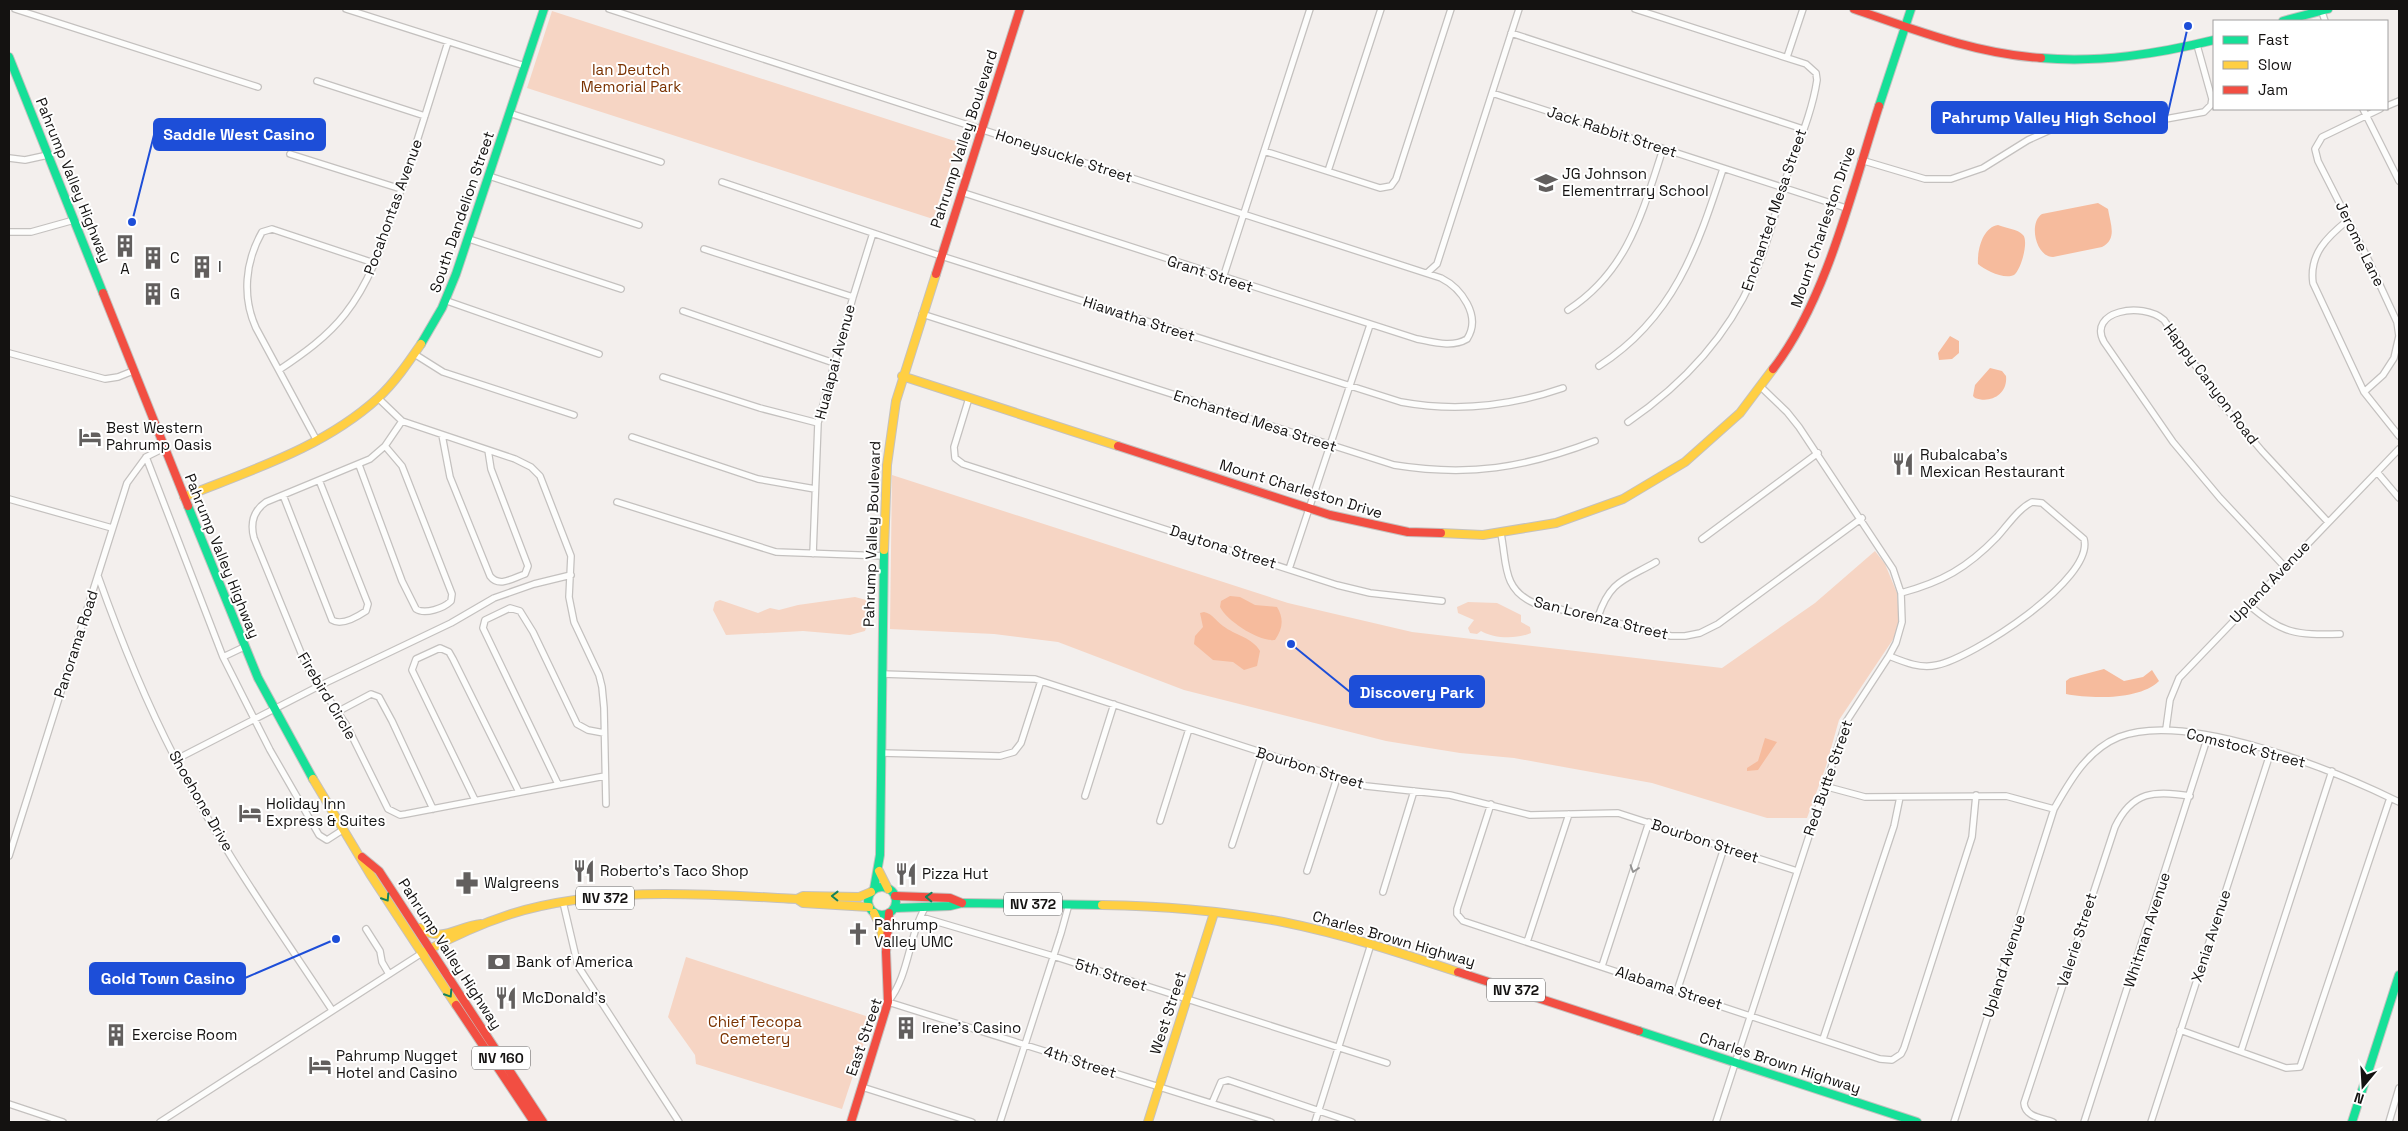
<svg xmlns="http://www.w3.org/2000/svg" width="2408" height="1131" viewBox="0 0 2408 1131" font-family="'Space Grotesk',sans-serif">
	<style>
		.green { fill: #f6d5c4 }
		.water { fill: #f6bb9d }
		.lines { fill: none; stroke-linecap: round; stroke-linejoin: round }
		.street-casing { stroke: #c4c1bf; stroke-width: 8 }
		.fast-casing { stroke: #c4c1bf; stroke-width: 10 }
		.slow-casing { stroke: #c4c1bf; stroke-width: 10 }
		.jam-casing { stroke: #c4c1bf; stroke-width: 10 }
		.street { stroke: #fdfdfc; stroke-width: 5.5 }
		.fast { stroke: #16e098; stroke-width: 8 }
		.slow { stroke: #ffcf43; stroke-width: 8 }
		.jam { stroke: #f24e42; stroke-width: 8 }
		.oneway { stroke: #949392 }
		.oneway2 { stroke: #15835b }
		.labels { text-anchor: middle; stroke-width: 4; stroke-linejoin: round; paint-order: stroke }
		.shield { fill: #fff; stroke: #5a5958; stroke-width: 1 }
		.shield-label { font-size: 14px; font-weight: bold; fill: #141211 }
		.park-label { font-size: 15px; fill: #7a3200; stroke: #fff }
		.street-label { font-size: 15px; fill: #141211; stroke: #fff }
		.poi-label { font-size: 15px; fill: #141211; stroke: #fff; text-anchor: start }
		.leader { fill: none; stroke: #1d4ed8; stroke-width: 2 }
		.callout-dot { fill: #1d4ed8; stroke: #fff; stroke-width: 2 }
		.callout { fill: #1d4ed8; stroke: #1d4ed8; stroke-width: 2 }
		.callout-label { font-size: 16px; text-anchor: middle; font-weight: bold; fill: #fff }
	</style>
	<rect width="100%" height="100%" fill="#f3efed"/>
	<path class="green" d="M552,11L958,142L933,219L527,88Z
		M892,475L1288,603L1412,632L1722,668L1815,603L1875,551L1885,564L1897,593L1900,629L1839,720L1826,766L1807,818H1767L1652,783L1514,758L1460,753L1386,741L1184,690L1058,642L994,634L890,629Z
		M855,597L870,601L872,609L865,631L850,635L803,631L726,635L713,610L715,602L720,600L758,613L770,608L779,610L798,605Z
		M1468,602L1497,603L1521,615V622L1530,627L1531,633C1518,639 1494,639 1481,631L1477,634L1470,633L1468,628L1474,620L1458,613L1457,607Z
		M686,957L872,1018L842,1109L696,1064L695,1055L668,1017Z"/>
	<path class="water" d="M2098,203L2108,209C2110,223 2118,239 2102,247L2053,257C2036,257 2028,223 2042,214Z
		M1998,225C2005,228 2018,229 2023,235C2029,241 2021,270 2014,275C2004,280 1985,270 1978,264C1977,250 1983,227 1998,225Z
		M1950,336L1959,341V353L1952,359L1939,360L1938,353Z
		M1990,368L2002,371L2006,376C2008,394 1991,404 1975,398L1973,396L1975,385Z
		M1230,596L1240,597L1255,605L1277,607C1284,618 1283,629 1275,640C1259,642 1227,621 1220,607L1221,601Z
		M1204,612C1213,614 1216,621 1223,626C1235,635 1253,638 1260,651L1257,666L1244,670L1233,662L1213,660L1194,644L1195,636L1203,627L1200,613Z
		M2104,669L2124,681L2143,677L2152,670L2159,681C2140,700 2092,699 2066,694V681L2070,678Z
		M1765,738L1777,742L1758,770L1747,771V768L1758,761Z"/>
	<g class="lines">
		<defs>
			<path id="street" d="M15,9L258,87
				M346,9L525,66
				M609,9L1441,278C1461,288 1482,316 1467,339C1452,348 1433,342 1417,339L961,192
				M2321,9L2325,21
				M1511,33L1803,129
				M1787,57L1803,9
				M317,81L425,116
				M1492,93L1846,208
				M2387,106L2399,101
				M2363,109L2399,181
				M509,113L661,162
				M1264,151L1380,188L1391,186L1396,179L1451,9
				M290,154L401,189
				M9,158L25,160L48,155
				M1861,160L1925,179H1951L1983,168L2028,140L2050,130L2138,124L2204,112L2211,105L2212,99L2197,45
				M1328,171L1381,9
				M489,176L639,225
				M722,182L941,256L1401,402C1455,412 1511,406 1563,388
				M2348,220C2327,237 2309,254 2313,283L2364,392L2399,436
				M9,232H31L74,220
				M469,239L621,289
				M704,249L853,297
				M1427,273L1437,264L1519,9
				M1223,278L1310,9
				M447,301L599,354
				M1568,310C1628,271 1642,213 1663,149
				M683,311L834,363
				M922,314L1394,465C1469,477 1524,468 1595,441
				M9,353L105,379L118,377L133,371
				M416,355L443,372L574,415
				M1599,366C1674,318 1697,248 1723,169
				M279,370C303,354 327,337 345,314C371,281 383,242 396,204C415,150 431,96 448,42
				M663,377L760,408L818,423
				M2364,392L2383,375L2394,358L2399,336L2397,322L2367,257L2318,161L2315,149L2322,137L2380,109
				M378,398L402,421L515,459L531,467L540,476L571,556L569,597L574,622L599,675L602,687L604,708L606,804
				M969,398L954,447L955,458L963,464L1337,585L1370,593L1442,601
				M402,421L385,446L370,459L266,502C253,511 250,523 254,538L306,665L347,726L388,809L400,815L406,814L605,776
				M1628,422C1682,385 1726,339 1753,278C1767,247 1775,214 1785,181C1796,149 1812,114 1817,80L1816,73L1806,64L1635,9
				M442,435L450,477L490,576C499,588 513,578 525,574L528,566L491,469L488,450
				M632,437L758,479L815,489
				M317,441L256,328C242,297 245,262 262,232L272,229L374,263
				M146,457L223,657L270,750L319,835L327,840L344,829
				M359,465L402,581L416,609C425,615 444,608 451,601L452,594L402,466L385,446
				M2377,472L2399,498
				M283,495L332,620C341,626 357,617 366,611L368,604L319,480
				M9,499L112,528
				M617,502L776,552L885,556
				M1501,534C1507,563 1502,589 1534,603L1671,636H1685L1700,633L1718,624L1862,518
				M1702,539L1818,453
				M813,554L818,423L853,297L873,233
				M2285,567L2220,498L2173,442L2104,342C2087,311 2142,301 2164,320L2222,404L2262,451L2328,522
				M1289,569L1370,325
				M98,576C120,638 145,700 175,758C219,846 278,928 332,1010
				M2249,605C2282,634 2296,635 2340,634
				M1598,617C1610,580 1625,580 1656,562
				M1889,656C1904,662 1920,669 1937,665C1972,658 2095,579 2084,539L2042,503L2032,502C2018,509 2008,525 1997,537C1967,568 1942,582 1901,593
				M223,657L244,647
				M882,674L1035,679L1366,786L1450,795L1530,815L1618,813L1797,871
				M339,711L371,694L379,697L392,721L433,809
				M2166,729L2170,700L2179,678L2399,449
				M881,753L1000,756L1014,752L1021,743L1041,681
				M175,760L319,686L451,623L494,598L534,584L571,575
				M558,784L483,628L485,620L510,608L520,611L533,632L577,724L588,730L604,733
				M1824,786L1865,797L2006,796L2054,809
				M1085,796L1114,704
				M475,800L412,670L416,659L440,648L449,652L453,659L519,792
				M1491,804L1457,909V914L1463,921L1880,1059L1892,1060L1901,1054L1904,1048L1972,837L1976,795
				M1160,821L1189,729
				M1232,845L1262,753
				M9,856L127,483L146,457L164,448
				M1307,871L1337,778
				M1383,892L1414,791
				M563,902L578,966L679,1122
				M926,906C908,936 910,974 888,1002L1271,1122
				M921,917L1053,956L1387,1063
				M366,929L380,951L382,962L389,974
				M1527,942L1569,814
				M1602,966L1649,822
				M1677,991L1724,848
				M2180,1030L2286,1068L2300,1067L2390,798
				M1823,1039L1894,826L1900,797
				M2241,1051L2332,771
				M862,1087L972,1122
				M1212,1103L1221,1082L1228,1080L1352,1122
				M9,1104L63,1122
				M160,1122L422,953
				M1000,1122L1061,933L1069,904
				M1315,1122L1371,944
				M1716,1122L1846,722L1889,656L1896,643L1902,622L1901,593L1893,569L1799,427L1787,412L1762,388
				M1954,1122L2054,809C2070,781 2087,750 2119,737C2187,710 2336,771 2399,802
				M2053,1122C2042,1118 2025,1117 2024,1103L2115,827C2132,791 2155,790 2190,796
				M2084,1122L2208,736
				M2151,1122L2271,751
				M2389,1122L2399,1088"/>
			<path id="fast" d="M2283,21L2328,9
				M9,57L103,293
				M2041,58C2100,63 2157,54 2214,40
				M1879,106L1911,9
				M421,344L442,308L456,274L544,9
				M188,506L258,678L313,779
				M868 901a14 14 0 1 1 28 0a14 14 0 1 1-28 0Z
				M874,889L880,855L884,550
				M895,908L950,906L962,903L1102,905
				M1639,1031L1917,1122
				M2352,1122L2399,975"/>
			<path id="slow" d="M902,376L1118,446
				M184,497C251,470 323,448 378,398C395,382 408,363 421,344
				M1441,533L1483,535L1556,523L1623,499L1685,462L1740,413L1773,369
				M884,550L887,465L896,401L936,274
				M313,779L370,874L456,1005
				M879,871L888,889
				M797,899L803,903L869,907
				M1102,905C1162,906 1224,911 1283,922C1343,934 1401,953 1458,972
				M874,913L881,928L883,943
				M420,928C443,944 457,926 481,924
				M424,952C452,937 480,924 511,914C602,886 703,894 797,899L803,896L859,897L871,892
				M1148,1122L1214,913"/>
			<path id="jam" d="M1854,9C1915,30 1976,54 2041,58
				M936,274L1020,9
				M103,293L188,506
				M1773,369C1827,299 1852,190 1879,106
				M1118,446L1330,515L1408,532L1441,533
				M362,857L379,871L543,1122
				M895,896L950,898L962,903
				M1458,972L1639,1031
				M456,1005L534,1122
				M851,1122L888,1002L886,952L889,913"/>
		</defs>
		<use href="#street" class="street-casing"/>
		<use href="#fast" class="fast-casing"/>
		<use href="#slow" class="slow-casing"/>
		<use href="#jam" class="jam-casing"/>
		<use href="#street" class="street"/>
		<use href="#fast" class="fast"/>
		<use href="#slow" class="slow"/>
		<use href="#jam" class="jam"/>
	</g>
	<defs><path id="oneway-chevron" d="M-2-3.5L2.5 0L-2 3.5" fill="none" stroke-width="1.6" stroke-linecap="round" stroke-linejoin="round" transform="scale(1.25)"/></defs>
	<use class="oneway" href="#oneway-chevron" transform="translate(1634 869) rotate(108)"/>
	<g class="oneway2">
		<use href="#oneway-chevron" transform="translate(835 896) rotate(-179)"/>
		<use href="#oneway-chevron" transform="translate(929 897) rotate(-178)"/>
		<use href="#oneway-chevron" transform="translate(386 898) rotate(57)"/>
		<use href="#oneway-chevron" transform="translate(449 994) rotate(57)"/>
	</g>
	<defs>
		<symbol id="school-bare" viewBox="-9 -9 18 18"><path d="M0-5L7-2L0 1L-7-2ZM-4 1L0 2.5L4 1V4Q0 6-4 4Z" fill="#625f5e" stroke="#fff" stroke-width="2.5" paint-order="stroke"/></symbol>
		<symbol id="building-bare" viewBox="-9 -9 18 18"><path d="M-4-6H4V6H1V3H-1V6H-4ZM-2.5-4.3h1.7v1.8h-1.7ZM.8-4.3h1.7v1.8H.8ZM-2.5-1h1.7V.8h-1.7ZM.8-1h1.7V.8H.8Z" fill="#625f5e" stroke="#fff" stroke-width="2.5" paint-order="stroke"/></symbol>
		<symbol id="hotel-bare" viewBox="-9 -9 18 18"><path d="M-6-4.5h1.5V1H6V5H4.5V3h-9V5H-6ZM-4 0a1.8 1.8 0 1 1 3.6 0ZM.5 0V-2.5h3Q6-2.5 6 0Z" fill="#625f5e" stroke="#fff" stroke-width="2.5" paint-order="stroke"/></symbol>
		<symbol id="restaurant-bare" viewBox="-9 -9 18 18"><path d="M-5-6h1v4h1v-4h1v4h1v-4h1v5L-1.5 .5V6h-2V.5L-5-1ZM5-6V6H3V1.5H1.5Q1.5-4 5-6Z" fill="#625f5e" stroke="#fff" stroke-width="2.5" paint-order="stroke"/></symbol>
		<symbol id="pharmacy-bare" viewBox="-9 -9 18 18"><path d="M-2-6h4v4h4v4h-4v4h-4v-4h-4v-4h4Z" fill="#625f5e" stroke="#fff" stroke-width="2.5" paint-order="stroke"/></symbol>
		<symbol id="church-bare" viewBox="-9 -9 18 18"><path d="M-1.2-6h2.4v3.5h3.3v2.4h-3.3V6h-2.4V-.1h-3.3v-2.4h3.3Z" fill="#625f5e" stroke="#fff" stroke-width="2.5" paint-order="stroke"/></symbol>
		<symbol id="bank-bare" viewBox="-9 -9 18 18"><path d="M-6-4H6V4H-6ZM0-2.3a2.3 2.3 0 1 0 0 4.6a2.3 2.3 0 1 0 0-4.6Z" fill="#625f5e" stroke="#fff" stroke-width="2.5" paint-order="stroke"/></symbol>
	</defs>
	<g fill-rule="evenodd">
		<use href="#school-bare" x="1530" y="167" width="32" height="32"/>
		<use href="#building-bare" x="109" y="230" width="32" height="32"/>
		<use href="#building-bare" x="137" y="242" width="32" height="32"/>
		<use href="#building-bare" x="186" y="251" width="32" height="32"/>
		<use href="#building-bare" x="137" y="278" width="32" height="32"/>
		<use href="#hotel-bare" x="74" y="421" width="32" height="32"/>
		<use href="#restaurant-bare" x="1887" y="448" width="32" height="32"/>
		<use href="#hotel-bare" x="234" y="797" width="32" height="32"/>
		<use href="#restaurant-bare" x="568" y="855" width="32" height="32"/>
		<use href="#restaurant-bare" x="890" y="858" width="32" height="32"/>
		<use href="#pharmacy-bare" x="451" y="867" width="32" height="32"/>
		<use href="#church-bare" x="842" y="918" width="32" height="32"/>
		<use href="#bank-bare" x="483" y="946" width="32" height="32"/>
		<use href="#restaurant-bare" x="490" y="982" width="32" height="32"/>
		<use href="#building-bare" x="890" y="1012" width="32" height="32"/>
		<use href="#building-bare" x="100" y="1019" width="32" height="32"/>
		<use href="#hotel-bare" x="304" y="1049" width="32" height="32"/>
	</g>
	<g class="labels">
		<g class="shield">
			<rect x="576" y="886.5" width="58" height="23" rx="4"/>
			<rect x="1004" y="892.5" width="58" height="23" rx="4"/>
			<rect x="1487" y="978.5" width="58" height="23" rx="4"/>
			<rect x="472" y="1046.5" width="58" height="23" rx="4"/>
		</g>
		<g class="shield-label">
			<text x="605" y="903">NV 372</text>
			<text x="1033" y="909">NV 372</text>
			<text x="1516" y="995">NV 372</text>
			<text x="501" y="1063">NV 160</text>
		</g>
		<g class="park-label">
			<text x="631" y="75">Ian Deutch<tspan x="631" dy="17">Memorial Park</tspan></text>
			<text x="755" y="1027">Chief Tecopa<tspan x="755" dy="17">Cemetery</tspan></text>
		</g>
		<g class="street-label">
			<text transform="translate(1612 132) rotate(18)" y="5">Jack Rabbit Street</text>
			<text transform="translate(964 139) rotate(-72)" y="5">Pahrump Valley Boulevard</text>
			<text transform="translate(1064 156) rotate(18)" y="5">Honeysuckle Street</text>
			<text transform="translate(73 180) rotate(68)" y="5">Pahrump Valley Highway</text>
			<text transform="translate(393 207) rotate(-70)" y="5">Pocahontas Avenue</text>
			<text transform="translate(1774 210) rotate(-71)" y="5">Enchanted Mesa Street</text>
			<text transform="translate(462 212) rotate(-71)" y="5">South Dandelion Street</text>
			<text transform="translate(1823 227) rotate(-71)" y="5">Mount Charleston Drive</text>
			<text transform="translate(2360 244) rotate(64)" y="5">Jerome Lane</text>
			<text transform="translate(1210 274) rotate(18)" y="5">Grant Street</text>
			<text transform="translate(1139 319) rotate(18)" y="5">Hiawatha Street</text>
			<text transform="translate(835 362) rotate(-75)" y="5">Hualapai Avenue</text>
			<text transform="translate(2211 384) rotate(53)" y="5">Happy Canyon Road</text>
			<text transform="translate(1255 421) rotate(18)" y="5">Enchanted Mesa Street</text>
			<text transform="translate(1301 489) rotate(17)" y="5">Mount Charleston Drive</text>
			<text transform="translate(872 534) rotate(-88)" y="5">Pahrump Valley Boulevard</text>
			<text transform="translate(1223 547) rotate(18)" y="5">Daytona Street</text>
			<text transform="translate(222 556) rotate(68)" y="5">Pahrump Valley Highway</text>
			<text transform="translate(2270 582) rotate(-46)" y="5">Upland Avenue</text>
			<text transform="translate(1601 618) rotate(14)" y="5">San Lorenza Street</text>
			<text transform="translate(76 644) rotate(-72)" y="5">Panorama Road</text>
			<text transform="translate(327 696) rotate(59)" y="5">Firebird Circle</text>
			<text transform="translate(2246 748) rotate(14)" y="5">Comstock Street</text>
			<text transform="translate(1310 768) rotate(17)" y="5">Bourbon Street</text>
			<text transform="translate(1828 778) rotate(-71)" y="5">Red Butte Street</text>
			<text transform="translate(201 801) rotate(60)" y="5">Shoehone Drive</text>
			<text transform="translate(1705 841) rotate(18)" y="5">Bourbon Street</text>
			<text transform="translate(2147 930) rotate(-72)" y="5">Whitman Avenue</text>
			<text transform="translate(2211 936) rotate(-72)" y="5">Xenia Avenue</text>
			<text transform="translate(1394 939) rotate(16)" y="5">Charles Brown Highway</text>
			<text transform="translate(2077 940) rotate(-72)" y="5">Valerie Street</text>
			<text transform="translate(450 954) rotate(57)" y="5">Pahrump Valley Highway</text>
			<text transform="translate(2004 966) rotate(-72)" y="5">Upland Avenue</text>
			<text transform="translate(1111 975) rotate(18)" y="5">5th Street</text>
			<text transform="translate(1669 988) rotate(18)" y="5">Alabama Street</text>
			<text transform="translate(1168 1013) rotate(-72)" y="5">West Street</text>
			<text transform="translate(864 1037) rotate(-71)" y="5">East Street</text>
			<text transform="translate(1080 1062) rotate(18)" y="5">4th Street</text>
			<text transform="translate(1780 1063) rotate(18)" y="5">Charles Brown Highway</text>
		</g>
		<g class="poi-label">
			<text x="1562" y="179">JG Johnson<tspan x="1562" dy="17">Elementrrary School</tspan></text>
			<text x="170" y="263">C</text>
			<text x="218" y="272">I</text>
			<text x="125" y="274" text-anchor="middle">A</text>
			<text x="170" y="299">G</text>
			<text x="106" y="433">Best Western<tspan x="106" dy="17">Pahrump Oasis</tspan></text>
			<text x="1920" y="460">Rubalcaba's<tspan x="1920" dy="17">Mexican Restaurant</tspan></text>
			<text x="266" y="809">Holiday Inn<tspan x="266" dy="17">Express &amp; Suites</tspan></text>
			<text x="600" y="876">Roberto's Taco Shop</text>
			<text x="922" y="879">Pizza Hut</text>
			<text x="484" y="888">Walgreens</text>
			<text x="874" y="930">Pahrump<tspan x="874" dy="17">Valley UMC</tspan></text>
			<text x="516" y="967">Bank of America</text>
			<text x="522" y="1003">McDonald's</text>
			<text x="922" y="1033">Irene's Casino</text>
			<text x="132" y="1040">Exercise Room</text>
			<text x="336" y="1061">Pahrump Nugget<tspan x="336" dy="17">Hotel and Casino</tspan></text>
		</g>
	</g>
	<path class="leader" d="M2188 26L2167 117M132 222L154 135M1291 644L1350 692M336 939L245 978"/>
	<g class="callout-dot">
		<circle cx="2188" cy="26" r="5"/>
		<circle cx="132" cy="222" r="5"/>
		<circle cx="1291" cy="644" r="5"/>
		<circle cx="336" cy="939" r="5"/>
	</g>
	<g class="callout">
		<rect x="1932" y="102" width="235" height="31" rx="5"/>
		<rect x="154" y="119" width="171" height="31" rx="5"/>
		<rect x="1350" y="676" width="134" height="31" rx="5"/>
		<rect x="90" y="963" width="155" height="31" rx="5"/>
	</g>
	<g class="callout-label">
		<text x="2049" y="123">Pahrump Valley High School</text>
		<text x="239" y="140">Saddle West Casino</text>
		<text x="1417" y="698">Discovery Park</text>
		<text x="168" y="984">Gold Town Casino</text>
	</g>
	<rect width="2408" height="1131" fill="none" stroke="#141211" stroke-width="20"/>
	<rect x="2213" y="20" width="175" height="90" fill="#ffffff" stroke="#a1a0a0"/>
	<rect x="2223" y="36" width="25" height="8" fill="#16e098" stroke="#a1a0a0"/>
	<text x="2258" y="45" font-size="15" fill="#141211">Fast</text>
	<rect x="2223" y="61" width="25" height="8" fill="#ffcf43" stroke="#a1a0a0"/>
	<text x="2258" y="70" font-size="15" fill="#141211">Slow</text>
	<rect x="2223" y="86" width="25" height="8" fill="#f24e42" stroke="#a1a0a0"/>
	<text x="2258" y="95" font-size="15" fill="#141211">Jam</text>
	<g transform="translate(2363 1086) rotate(198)" stroke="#ffffff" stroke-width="4" paint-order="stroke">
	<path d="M0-4L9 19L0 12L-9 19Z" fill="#141211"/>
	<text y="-8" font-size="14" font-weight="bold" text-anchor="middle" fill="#141211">N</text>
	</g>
</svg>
